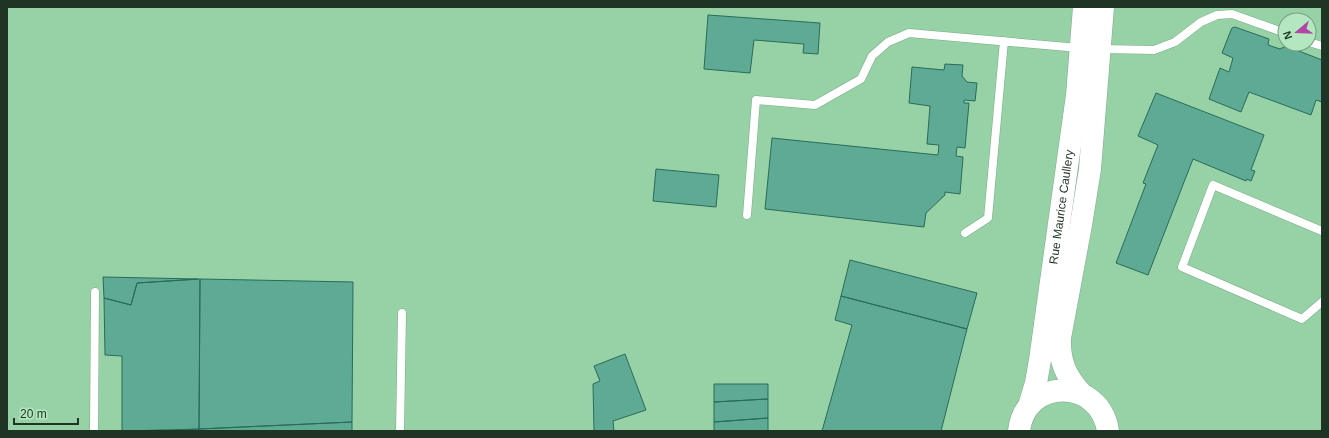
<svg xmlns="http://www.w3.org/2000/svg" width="1329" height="438" viewBox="0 0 1329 438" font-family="Arial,sans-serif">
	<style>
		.built { fill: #97d1a6; fill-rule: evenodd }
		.building { fill: #5faa94; stroke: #286c5a }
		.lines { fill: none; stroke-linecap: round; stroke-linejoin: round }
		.lane-casing { stroke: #7aab87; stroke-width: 9 }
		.secondary-casing { stroke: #7aab87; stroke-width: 23 }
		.lane { stroke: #fff; stroke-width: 8 }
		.secondary { stroke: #fff; stroke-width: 22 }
		.labels { text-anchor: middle; stroke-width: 3; stroke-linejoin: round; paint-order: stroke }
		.street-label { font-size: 12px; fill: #1f3425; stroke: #b3e7c0 }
	</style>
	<rect width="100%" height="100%" fill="#a7d9b3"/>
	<path class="built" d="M7,7H1322V431H7ZM1285,20H1309V44H1285Z"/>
	<path class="building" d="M708,15L820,23L818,54L803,53L804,44L754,40L750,73L704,69Z
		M1235,27L1269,39L1268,45L1280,49L1286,46L1322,60V102L1316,100L1311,115L1249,92L1241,112L1209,99L1220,68L1229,72L1233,58L1222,53L1231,30L1232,28Z
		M945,64L963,65L962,76L967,82L977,83L975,101L964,100V103H969L965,148L957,147L956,156L963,157L960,194L945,192V195L926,213L924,227L765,209L772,138L938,155L939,145L927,144L930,106L909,103L912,67L944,70Z
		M1156,93L1264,135L1251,170L1255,171L1251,181L1247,179L1246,181L1193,159L1148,275L1116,263L1146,184L1143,183L1158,145L1138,136Z
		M656,169L719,175L716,207L653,201Z
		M850,260L977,293L967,329L841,296Z
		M103,277L198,279L137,283L131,305L104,298Z
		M200,279L353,282L352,422L199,429Z
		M200,279L199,429L122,431V356L105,355L104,298L131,305L137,283Z
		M841,296L967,329L941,431H822L852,325L835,320Z
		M625,354L646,410L613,421L614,431H594L593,384L600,381L594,366Z
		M714,384H768V399L714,402Z
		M768,399V418L714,422V402Z
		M768,418V431H714V422Z
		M352,422V431H199V429Z
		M199,429V431H163Z"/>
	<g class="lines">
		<defs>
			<path id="lane" d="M1309,42L1322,46
				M1101,49L1154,50L1175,42L1201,22L1217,15L1232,14L1285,33
				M747,215L756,100L815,105L861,79L872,56L888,42L909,33L1079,48
				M1322,231L1213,185L1182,267L1302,319L1322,302
				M965,233L988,218L1004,41
				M94,431L95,292
				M400,431L402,313"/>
			<g id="secondary">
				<path d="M1082,394C1066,377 1059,361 1060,338L1081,225L1090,169L1103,7"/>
				<path id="s1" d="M1029,406L1036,383L1040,360L1077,95L1084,7"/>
				<path d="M1019,431C1025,377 1100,377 1108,431"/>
			</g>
		</defs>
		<use href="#lane" class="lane-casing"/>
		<use href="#secondary" class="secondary-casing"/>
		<use href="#lane" class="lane"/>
		<use href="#secondary" class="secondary"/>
	</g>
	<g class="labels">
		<g class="street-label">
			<text dy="4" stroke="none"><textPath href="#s1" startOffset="202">Rue Maurice Caullery</textPath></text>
		</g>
	</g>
	<rect width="1329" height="438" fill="none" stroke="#1f3425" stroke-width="16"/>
	<g transform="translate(1297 32) rotate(251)"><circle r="19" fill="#b3e7c0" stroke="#789f82"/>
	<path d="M0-3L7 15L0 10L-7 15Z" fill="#b246a6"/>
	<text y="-6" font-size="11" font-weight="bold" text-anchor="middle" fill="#1f3425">N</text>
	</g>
	<path d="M14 418v6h64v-6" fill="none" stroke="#1f3425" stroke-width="2"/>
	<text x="20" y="418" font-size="12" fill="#1f3425" stroke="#b3e7c0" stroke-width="3" paint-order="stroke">20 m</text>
</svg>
